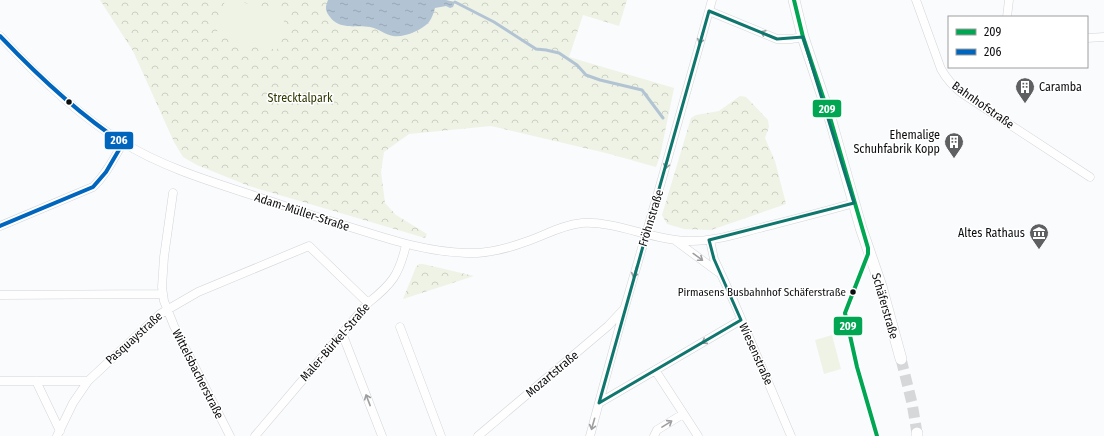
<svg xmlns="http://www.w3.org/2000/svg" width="1104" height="436" viewBox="0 0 1104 436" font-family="'Fira Sans Condensed',sans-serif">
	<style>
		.park { fill: url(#park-crowns) }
		.pitch { fill: #eef3e6 }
		.water { fill: url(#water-ripples) }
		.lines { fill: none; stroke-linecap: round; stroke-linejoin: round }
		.stream { stroke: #b2c4d4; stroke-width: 3 }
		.secondary-tunnel { stroke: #d5d7d9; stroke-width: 11; stroke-dasharray: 11 5.5; stroke-linecap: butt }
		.street-casing { stroke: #d3d4d6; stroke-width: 9 }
		.secondary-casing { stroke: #d3d4d6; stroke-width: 12 }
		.street { stroke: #fefeff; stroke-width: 8 }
		.secondary { stroke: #fefeff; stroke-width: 11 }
		.bus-1-casing { stroke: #fff; stroke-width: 7 }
		.bus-2-casing { stroke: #fff; stroke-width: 7 }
		.bus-1 { stroke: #00a651; stroke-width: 4 }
		.bus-2 { stroke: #0065bd; stroke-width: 4 }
		.oneway { stroke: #9d9e9f }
		.marked { fill: none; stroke: #0f766e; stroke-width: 3; stroke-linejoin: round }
		.bus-dot { fill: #0c0d0f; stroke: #fff; stroke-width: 1.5 }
		.labels { text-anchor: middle; stroke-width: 3; stroke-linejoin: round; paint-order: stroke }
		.bus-label { font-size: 11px; fill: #0c0d0f; stroke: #fff; text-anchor: end }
		.poi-label { font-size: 12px; fill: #0c0d0f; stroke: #fff; text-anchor: end }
		.park-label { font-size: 12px; fill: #2f3903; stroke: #fff }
		.street-label { font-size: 12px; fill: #0c0d0f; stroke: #fff }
		.line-badge { stroke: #fff; stroke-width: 1.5 }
		.badge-label { font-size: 11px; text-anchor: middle; font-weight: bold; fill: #fff }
	</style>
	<defs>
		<pattern id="park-crowns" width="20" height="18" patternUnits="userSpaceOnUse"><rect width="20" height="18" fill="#eef3e6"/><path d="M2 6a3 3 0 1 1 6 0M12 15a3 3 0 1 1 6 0" fill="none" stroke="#cbcfc4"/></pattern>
		<pattern id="water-ripples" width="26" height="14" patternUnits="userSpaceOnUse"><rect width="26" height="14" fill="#b2c4d4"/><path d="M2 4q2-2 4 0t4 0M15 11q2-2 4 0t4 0" fill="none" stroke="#98a7b5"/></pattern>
	</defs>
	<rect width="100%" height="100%" fill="#f9fbfd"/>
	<path class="park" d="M100,0H627L619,26L583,15L569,57L674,88L660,156L656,167L606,153L491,126L409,134L384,152L381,172L385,203L396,215L427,234L425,238L249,186L197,165L183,157L174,142L133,51Z
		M740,96L746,97L768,120L769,127L765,138L775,161L786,204L711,230L684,229L667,224L662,215L691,118L696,115L719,111Z
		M419,264H423L474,276L403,299L416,267Z"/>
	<path class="pitch" d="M225,0H233L286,13L277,50L216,36Z
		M832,335L841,369L824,374L815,340Z"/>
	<path class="water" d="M328,0H446L455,2L453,7L450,8L446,6L435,8C434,12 432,18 429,22C422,30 404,38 393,36C385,35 378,28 370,27C357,25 339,30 330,17C325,11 325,7 328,0Z"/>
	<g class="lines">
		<path class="stream" d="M455,2L494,22L536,49L546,50L559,53L577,65L586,75L600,80L642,90L663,118"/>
		<path class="secondary-tunnel" d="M901,359L912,403L917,433"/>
		<defs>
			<path id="street" d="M916,0L941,69C947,80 954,87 963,94L1090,177
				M709,11L777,39H791L803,37
				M1007,17L1009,0
				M0,36C36,75 77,114 122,142C166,169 216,183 264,199C298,211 332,222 366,232C398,242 431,252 466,253C486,254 506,249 525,242C544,236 561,225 582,223C616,221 652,240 687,241C712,242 736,234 760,228C791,220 823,212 854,203
				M1087,38L1104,37
				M173,193L164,257L162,287L164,301L174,326L230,436
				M0,226L93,187C106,175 114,158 123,143
				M710,240L714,259L734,302L791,436
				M676,241L718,272
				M0,295L162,294
				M400,327L441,436
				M342,333L382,436
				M655,370L698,436
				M0,381H88
				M36,381L60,431
				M599,403L741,320
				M57,436L73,403L88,381L160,314L198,292L309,246L368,303
				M255,436L368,303C392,284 399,275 406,245
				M478,436L608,326L623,310
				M590,436L624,310L662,179L712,0
				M654,436L657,430L683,414"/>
			<path id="secondary" d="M794,0L803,37L831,121L861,228L881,286L901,359
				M917,433V436"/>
		</defs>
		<use href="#street" class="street-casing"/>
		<use href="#secondary" class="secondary-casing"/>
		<use href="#street" class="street"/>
		<use href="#secondary" class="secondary"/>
		<defs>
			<path id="bus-1" d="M794,0L803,37L831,121L868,248V254L845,313L857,367L877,436"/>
			<path id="bus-2" d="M0,36C38,76 77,113 123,143L106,172L93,187L0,226"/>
		</defs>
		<use href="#bus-1" class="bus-1-casing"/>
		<use href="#bus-2" class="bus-2-casing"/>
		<use href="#bus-1" class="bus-1"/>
		<use href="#bus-2" class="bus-2"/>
	</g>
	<defs><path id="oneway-shaft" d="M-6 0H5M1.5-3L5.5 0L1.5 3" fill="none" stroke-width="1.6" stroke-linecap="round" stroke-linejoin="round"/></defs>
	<g class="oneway">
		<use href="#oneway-shaft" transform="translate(766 34) rotate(-157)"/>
		<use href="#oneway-shaft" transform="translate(701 38) rotate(106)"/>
		<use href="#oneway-shaft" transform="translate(667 163) rotate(105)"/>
		<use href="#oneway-shaft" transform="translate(698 257) rotate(36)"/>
		<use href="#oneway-shaft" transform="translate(635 272) rotate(106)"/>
		<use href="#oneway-shaft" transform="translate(707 340) rotate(149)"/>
		<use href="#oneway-shaft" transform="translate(368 400) rotate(-111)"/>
		<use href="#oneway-shaft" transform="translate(593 424) rotate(106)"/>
		<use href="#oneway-shaft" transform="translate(667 424) rotate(-32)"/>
	</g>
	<path class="marked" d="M709,11L777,39L803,37L854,203L709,240L714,259L741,320L599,403Z"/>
	<defs>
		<symbol id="building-pin" viewBox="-11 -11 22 30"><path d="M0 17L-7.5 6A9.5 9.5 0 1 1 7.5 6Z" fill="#5f6062" stroke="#fff"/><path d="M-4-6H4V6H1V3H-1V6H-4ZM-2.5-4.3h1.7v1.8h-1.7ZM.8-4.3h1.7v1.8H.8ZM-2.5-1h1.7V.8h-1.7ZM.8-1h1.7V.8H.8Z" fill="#fff"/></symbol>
		<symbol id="museum-pin" viewBox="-11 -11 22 30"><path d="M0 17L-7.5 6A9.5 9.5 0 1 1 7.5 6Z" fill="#5f6062" stroke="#fff"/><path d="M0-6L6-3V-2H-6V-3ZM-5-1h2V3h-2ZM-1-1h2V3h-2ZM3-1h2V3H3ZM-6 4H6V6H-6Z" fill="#fff"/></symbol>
	</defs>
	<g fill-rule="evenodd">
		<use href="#building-pin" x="1014" y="76" width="22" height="30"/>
		<use href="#building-pin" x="943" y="131" width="22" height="30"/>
		<use href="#museum-pin" x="1028" y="222" width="22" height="30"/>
	</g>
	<g class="bus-dot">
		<circle cx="69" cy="102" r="3.5"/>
		<circle cx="853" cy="292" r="3.5"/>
	</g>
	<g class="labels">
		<g class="bus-label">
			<text x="846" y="296">Pirmasens Busbahnhof Schäferstraße</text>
		</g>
		<g class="poi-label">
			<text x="1039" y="91" text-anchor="start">Caramba</text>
			<text x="940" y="139">Ehemalige<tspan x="940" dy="14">Schuhfabrik Kopp</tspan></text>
			<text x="1025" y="237">Altes Rathaus</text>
		</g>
		<g class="park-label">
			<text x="300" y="102">Strecktalpark</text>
		</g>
		<g class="street-label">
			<text transform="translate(983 105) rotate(35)" y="4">Bahnhofstraße</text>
			<text transform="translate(302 212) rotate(18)" y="4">Adam-Müller-Straße</text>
			<text transform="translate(651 218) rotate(-73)" y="4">Fröhnstraße</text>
			<text transform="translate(885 306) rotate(74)" y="4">Schäferstraße</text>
			<text transform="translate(134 338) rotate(-42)" y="4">Pasquaystraße</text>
			<text transform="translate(335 342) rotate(-49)" y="4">Maler-Bürkel-Straße</text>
			<text transform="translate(756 354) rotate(66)" y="4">Wiesenstraße</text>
			<text transform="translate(198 374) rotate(63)" y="4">Wittelsbacherstraße</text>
			<text transform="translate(552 374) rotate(-40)" y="4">Mozartstraße</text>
		</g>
	</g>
	<g class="line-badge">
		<rect x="812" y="99" width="30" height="19" rx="4" fill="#00a651"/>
		<rect x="104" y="131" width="30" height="19" rx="4" fill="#0065bd"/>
		<rect x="833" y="316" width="30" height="20" rx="4" fill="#00a651"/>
	</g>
	<g class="badge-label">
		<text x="827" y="113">209</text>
		<text x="119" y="144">206</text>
		<text x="848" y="330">209</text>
	</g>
	<rect x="948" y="16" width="140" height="52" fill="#ffffff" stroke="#9e9e9f"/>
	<rect x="956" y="29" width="20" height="6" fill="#00a651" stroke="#9e9e9f"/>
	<text x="984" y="36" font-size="12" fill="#0c0d0f">209</text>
	<rect x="956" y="49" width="20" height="6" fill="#0065bd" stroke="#9e9e9f"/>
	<text x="984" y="56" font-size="12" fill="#0c0d0f">206</text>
</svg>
